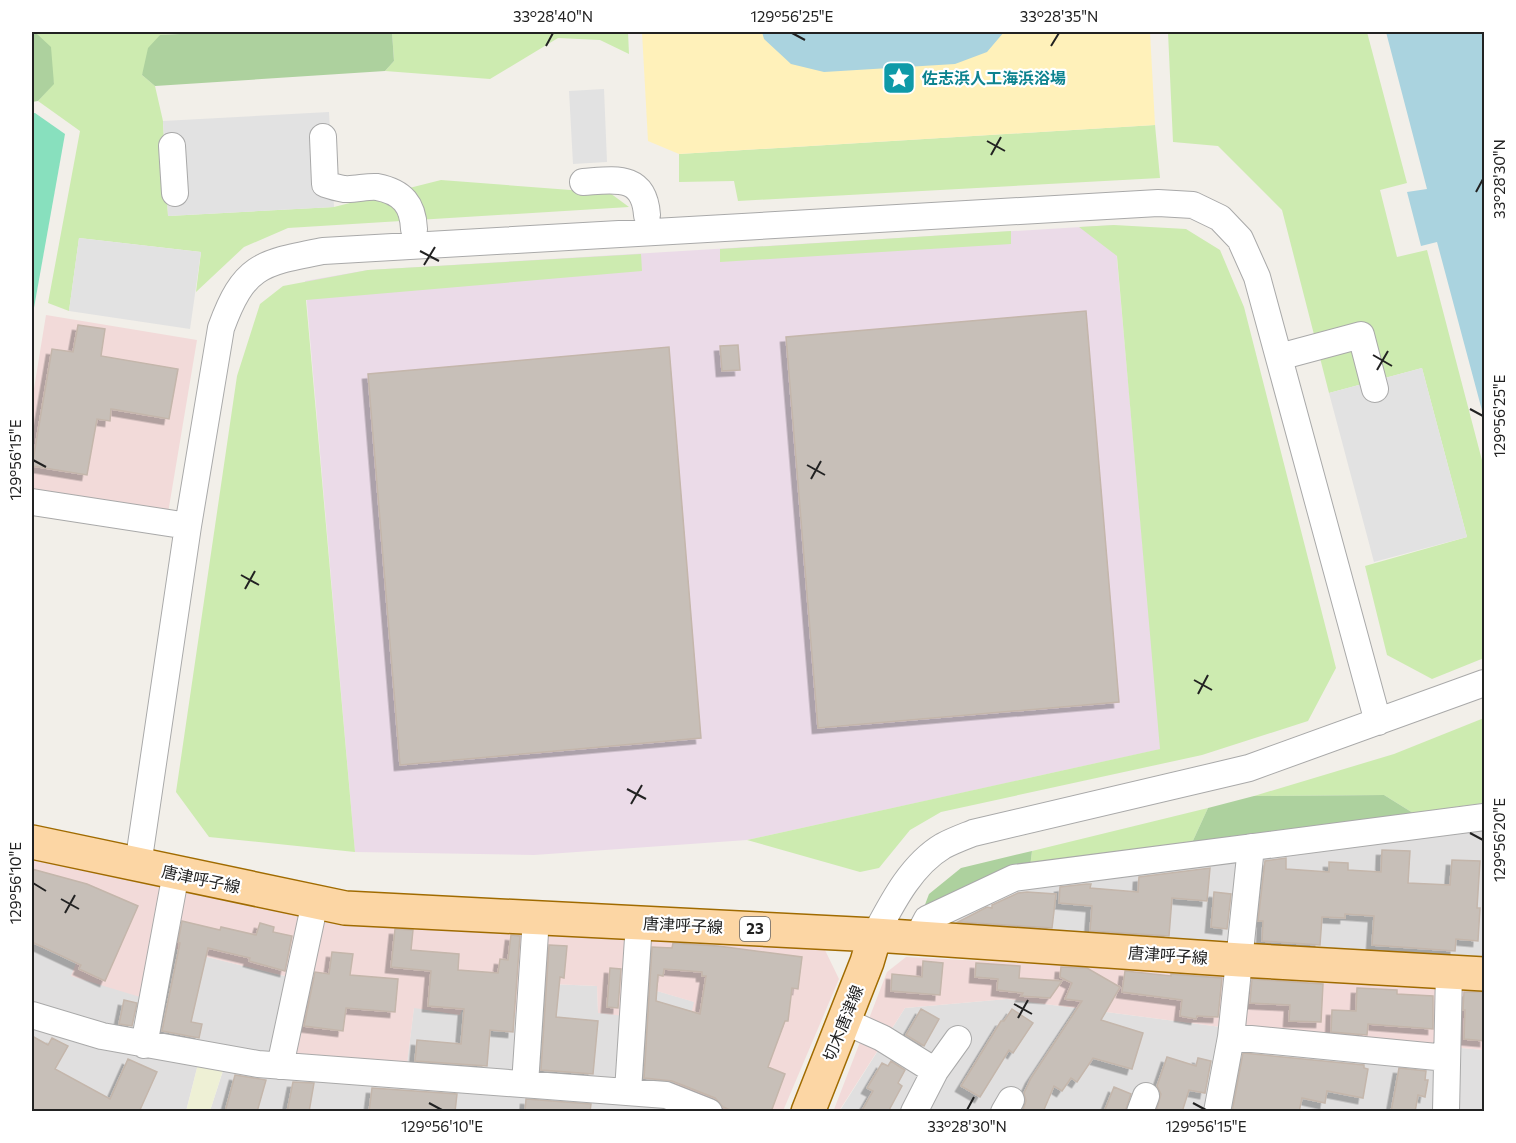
<svg xmlns="http://www.w3.org/2000/svg" width="1516" height="1143" viewBox="0 0 1516 1143" font-family="Commissioner,'Noto Sans JP',sans-serif">
	<style>
		.residential { fill: #e0dfdf }
		.commercial { fill: #f2dad9 }
		.industrial { fill: #ebdbe8 }
		.farmland { fill: #eef0d5 }
		.grass { fill: #cdebb0 }
		.forest { fill: #add19e }
		.sand { fill: #fff1ba }
		.pitch { fill: #88e0be }
		.parking { fill: #e2e2e2 }
		.water { fill: #aad3df }
		.building { fill: #c7bfb8; stroke: #c4b6ab; stroke-width: 1.5; fill-rule: evenodd; filter: url(#shadow) }
		.lines { fill: none; stroke-linecap: round; stroke-linejoin: round }
		.minor-casing { stroke: #a9a9a9; stroke-width: 28 }
		.major-casing { stroke: #a06b00; stroke-width: 36 }
		.minor { stroke: #fff; stroke-width: 26 }
		.major { stroke: #fcd6a4; stroke-width: 33 }
		.ticks { fill: none; stroke: #222; stroke-width: 2 }
		.labels { text-anchor: middle; stroke-width: 4.5; stroke-linejoin: round; paint-order: stroke }
		.shield { fill: #fff; stroke: #646464; stroke-width: 1.5 }
		.shield-label { font-size: 15px; font-weight: bold; fill: #222 }
		.culture-label { font-size: 16px; font-weight: bold; fill: #0d838f; stroke: #fff; text-anchor: start }
		.street-label { font-size: 16px; fill: #222; stroke: #fff }
		.neatline { fill: none; stroke: #222; stroke-width: 2 }
		.ticks-label { font-size: 15px; text-anchor: middle; fill: #222 }
	</style>
	<defs>
		<filter id="shadow"><feDropShadow dx="-5.5" dy="5.5" stdDeviation="0" flood-color="#0004"/></filter>
	</defs>
	<rect width="100%" height="100%" fill="#f2efe9"/>
	<path class="residential" d="M1484,803V962L930,930L1007,871Z
		M32,919L87,935L72,976L158,945L293,978L406,1072L414,1007L460,1015L462,1007L528,983L597,986L598,1012L633,984L695,1002L672,1091L724,1111H210L223,1071L198,1064L186,1111H32Z
		M1007,999L1221,1027L1484,1050V1111L839,1112L905,1008Z"/>
	<path class="commercial" d="M46,315L197,340L168,513L32,491V401Z
		M32,855L263,909L339,919L824,948L839,979L783,1111H724L672,1092L694,1002L633,984L632,1017L598,1013L597,986L528,983L527,1014L463,1007L460,1015L414,1008L406,1072L275,1061L293,978L158,945L150,1000L71,976L87,935L32,919Z
		M906,957L1484,987V1050L1221,1027L1007,999L905,1008L839,1111L833,1112L887,972Z"/>
	<path class="industrial" d="M1114,225L1161,749L747,840L534,855L355,852L305,281L368,270Z"/>
	<path class="farmland" d="M198,1064L223,1070L210,1111L186,1112Z"/>
	<path class="grass" d="M55,32H218L160,35L142,75L155,86L163,121L168,216L334,207L441,180L610,193L629,207L288,228L244,247L196,292L201,252L79,238L69,311L48,303L80,131L38,101L54,83L37,34Z
		M392,32H628L629,54L600,40L558,38L490,79L385,71L394,61Z
		M1168,32H1367L1407,183L1380,190L1397,257L1427,250L1484,468V658L1432,679L1387,655L1365,566L1467,537L1422,368L1329,393L1282,210L1218,146L1173,142Z
		M1155,125L1160,178L738,201L734,181L679,182V154Z
		M1114,225L1186,229L1220,250L1244,307L1336,668L1308,721L1202,755L941,812L910,830L879,868L860,872L747,840L1160,749L1117,256L1079,227Z
		M1011,231V244L720,262V249Z
		M641,254L642,271L306,300L355,852L209,837L176,792L237,376L260,304L283,286L368,270Z
		M1484,718V803L1413,813L1384,795L1254,796L1394,754Z
		M1208,808L1191,845L1030,867L1032,851Z"/>
	<path class="forest" d="M218,32H392L394,61L385,71L155,86L142,75L148,48L160,35Z
		M32,34H37L51,47L54,84L38,101L32,102Z
		M1384,795L1413,813L1191,845L1208,808L1254,796Z
		M1032,851L1030,867L920,918L929,894L961,868Z"/>
	<path class="sand" d="M642,32H1150L1155,125L679,154L648,141Z"/>
	<path class="pitch" d="M32,113H35L65,134L32,319Z"/>
	<path class="parking" d="M604,89L607,162L573,164L569,91Z
		M329,112L334,207L168,216L163,121Z
		M79,238L201,252L190,329L69,311Z
		M1422,368L1467,537L1374,562L1329,393Z"/>
	<path class="water" d="M762,32H1004L987,52L955,64L824,72L791,64L764,39Z
		M1386,32H1484V418L1437,242L1421,246L1407,192L1427,189Z"/>
	<path class="building" d="M1086,311L1119,702L818,728L786,337Z
		M78,325L105,329L101,356L178,369L169,419L111,409L110,421L97,419L87,475L32,466L52,349L73,352Z
		M738,345L740,370L722,371L720,346Z
		M669,347L701,738L400,765L368,374Z
		M1382,850L1410,851L1408,883L1450,885L1452,860L1480,861L1477,908H1480L1478,941L1456,939L1455,951L1372,945L1374,916L1345,914V918L1322,917L1320,945L1262,941L1263,921H1258L1265,861L1286,858V869L1329,872V862L1348,863V870L1381,872Z
		M1210,868L1207,901L1172,898L1169,936L1090,931L1092,906L1059,903L1060,887L1086,884H1091L1090,888L1138,892L1139,877Z
		M32,869L87,884L138,906L105,981L79,969L81,965L32,942Z
		M1027,892L1056,894L1052,928L958,922L987,907L992,908V905L1018,893Z
		M1214,892L1231,894L1227,929L1211,927Z
		M182,921L220,930L221,927L256,935L260,923L274,927L273,932L292,936L285,971L249,961L250,958L208,948L191,1022L202,1024L199,1038L162,1031L180,943L178,942Z
		M395,929L413,930L411,950L459,954L458,970L498,973L500,959L508,960L511,935L520,936L513,1032L490,1030L487,1066L415,1061L417,1040L461,1044L464,1009L428,1006L431,971L391,967Z
		M673,943L718,946L802,957L798,989L792,988L788,1021H785L768,1067L785,1074L771,1112H735L723,1107L715,1098L672,1081L644,1078L652,947L672,948ZM664,969L702,972V976H706L700,1014L656,1001L658,975L663,976Z
		M549,945L567,946L564,978L560,977L556,1017L598,1021L593,1074L541,1070Z
		M332,952L353,954L350,975L398,979L395,1012L346,1008L343,1031L304,1026L315,972L329,974Z
		M923,961L943,963L940,995L891,991L892,974L922,977Z
		M976,963L1020,966L1019,978L1062,981L1050,998L1021,996L1023,993L997,990L998,979L975,977Z
		M1061,967L1087,968L1120,987L1101,1020L1143,1033L1132,1069L1093,1058L1077,1082L1071,1078L1062,1091L1054,1086L1043,1112H1022L1026,1101L1024,1093L1031,1078L1082,1001L1065,999L1072,983L1060,977Z
		M610,968L621,969L618,1008L607,1007Z
		M1125,971L1171,976V974L1222,978L1218,1017L1197,1016L1196,1019L1180,1016L1182,1000L1122,992Z
		M1252,979L1323,984L1321,1022L1289,1021L1290,1005L1250,1003Z
		M1357,988L1397,990V994L1433,996V1029L1368,1024L1367,1035L1331,1032L1332,1010L1356,1011Z
		M1464,992H1485V1041L1464,1039L1465,1010H1463Z
		M124,1000L137,1003L132,1026L119,1024Z
		M921,1009L939,1019L924,1046L906,1035Z
		M1012,1009L1033,1023L1013,1053L1009,1050L980,1097L961,1086L1001,1021H1004Z
		M32,1036L48,1045L52,1038L68,1046L55,1069L110,1099L128,1059L157,1072L139,1112H32Z
		M1243,1053L1364,1065V1068L1368,1069L1363,1098L1327,1091L1325,1103L1302,1098L1299,1112H1232Z
		M1167,1057L1196,1066L1198,1058L1211,1061L1205,1093L1189,1090L1182,1112H1156L1161,1094L1157,1086Z
		M891,1061L905,1070L898,1083L902,1086L888,1112H861L873,1091L867,1088L882,1063L888,1066Z
		M1399,1068L1426,1071L1425,1080H1428L1425,1097L1418,1095L1415,1112H1391Z
		M235,1075L266,1080L257,1112H225Z
		M293,1082L314,1083L309,1112H287Z
		M1114,1087L1131,1094L1125,1112H1104Z
		M372,1088L457,1094L455,1112H369Z
		M526,1099L591,1104L590,1112H525Z"/>
	<g class="lines">
		<defs>
			<path id="minor" d="M323,137L325,184C331,186 338,188 344,189C355,190 367,186 377,187C403,192 413,205 414,229
				M172,146L175,193
				M583,182C614,180 644,173 647,215
				M1279,357L1361,335L1375,389
				M32,502L188,526
				M138,865L188,526L221,328C244,265 261,263 323,251L1158,203L1193,205L1220,218L1240,239L1257,277L1378,722
				M875,935C892,903 911,865 943,846C952,841 963,837 973,833L1249,768L1484,683
				M917,938L927,919L1014,878L1484,817
				M32,1015L102,1036L258,1064L666,1095L709,1112
				M844,1021L882,1038L935,1071
				M1231,1037L1447,1058
				M144,1045L176,873
				M280,1066L315,902
				M525,1084L536,918
				M628,1091L639,923
				M914,1112L935,1071L958,1039
				M1004,1112L1011,1100
				M1140,1112L1146,1096
				M1217,1112L1231,1037L1251,847
				M1446,1112L1449,972"/>
			<path id="major" d="M32,842L345,908L875,935L1240,960L1484,974
				M808,1112L867,962L875,935"/>
		</defs>
		<use href="#minor" class="minor-casing"/>
		<use href="#major" class="major-casing"/>
		<use href="#minor" class="minor"/>
		<use href="#major" class="major"/>
	</g>
	<path class="ticks" d="M792,33L805,40M546,46L553,33M1051,46L1059,33M987,141L1005,151M991,155L1001,137M1476,192L1483,179M420,251L439,261M424,265L435,247M1373,355L1392,366M1377,370L1388,351M1470,409L1483,416M33,460L46,467M807,465L825,475M811,479L821,461M241,575L259,585M245,589L255,571M1194,680L1212,690M1198,694L1208,675M627,789L646,799M631,804L642,785M1470,833L1483,840M33,883L46,891M61,899L79,909M65,913L75,895M1014,1004L1032,1014M1018,1018L1028,1000M429,1103L442,1110M1193,1103L1206,1110M967,1110L974,1097"/>
	<defs>
		<symbol id="sight-square" viewBox="-11 -11 22 22"><rect x="-9" y="-9" width="18" height="18" rx="4" fill="#0f9aa8" stroke="#fff"/><path d="M0-6L1.8-2.2L6-1.7L2.9 1.2L3.7 5.4L0 3.3L-3.7 5.4L-2.9 1.2L-6-1.7L-1.8-2.2Z" fill="#fff"/></symbol>
	</defs>
	<g fill-rule="evenodd">
		<use href="#sight-square" x="880" y="59" width="38" height="38"/>
	</g>
	<g class="labels">
		<rect class="shield" x="740" y="917" width="30" height="24" rx="4.5"/>
		<g class="shield-label">
			<text x="755" y="934">23</text>
		</g>
		<g class="culture-label">
			<text x="922" y="84">佐志浜人工海浜浴場</text>
		</g>
		<g class="street-label">
			<text transform="translate(201 879) rotate(12)" y="6">唐津呼子線</text>
			<text transform="translate(683 925) rotate(3)" y="6">唐津呼子線</text>
			<text transform="translate(1168 955) rotate(4)" y="6">唐津呼子線</text>
			<text transform="translate(843 1023) rotate(-68)" y="6">切木唐津線</text>
		</g>
	</g>
	<rect width="1516" height="1143" fill="none" stroke="#ffffff" stroke-width="66"/>
	<rect x="33" y="33" width="1450" height="1077" class="neatline"/>
	<g class="ticks-label">
		<text x="553" y="22">33°28'40"N</text>
		<text x="792" y="22">129°56'25"E</text>
		<text x="1059" y="22">33°28'35"N</text>
		<text transform="translate(1500 179) rotate(-90)" y="5">33°28'30"N</text>
		<text transform="translate(1500 416) rotate(-90)" y="5">129°56'25"E</text>
		<text transform="translate(16 460) rotate(-90)" y="5">129°56'15"E</text>
		<text transform="translate(1500 840) rotate(-90)" y="5">129°56'20"E</text>
		<text transform="translate(16 883) rotate(-90)" y="5">129°56'10"E</text>
		<text x="442" y="1132">129°56'10"E</text>
		<text x="967" y="1132">33°28'30"N</text>
		<text x="1206" y="1132">129°56'15"E</text>
	</g>
</svg>
